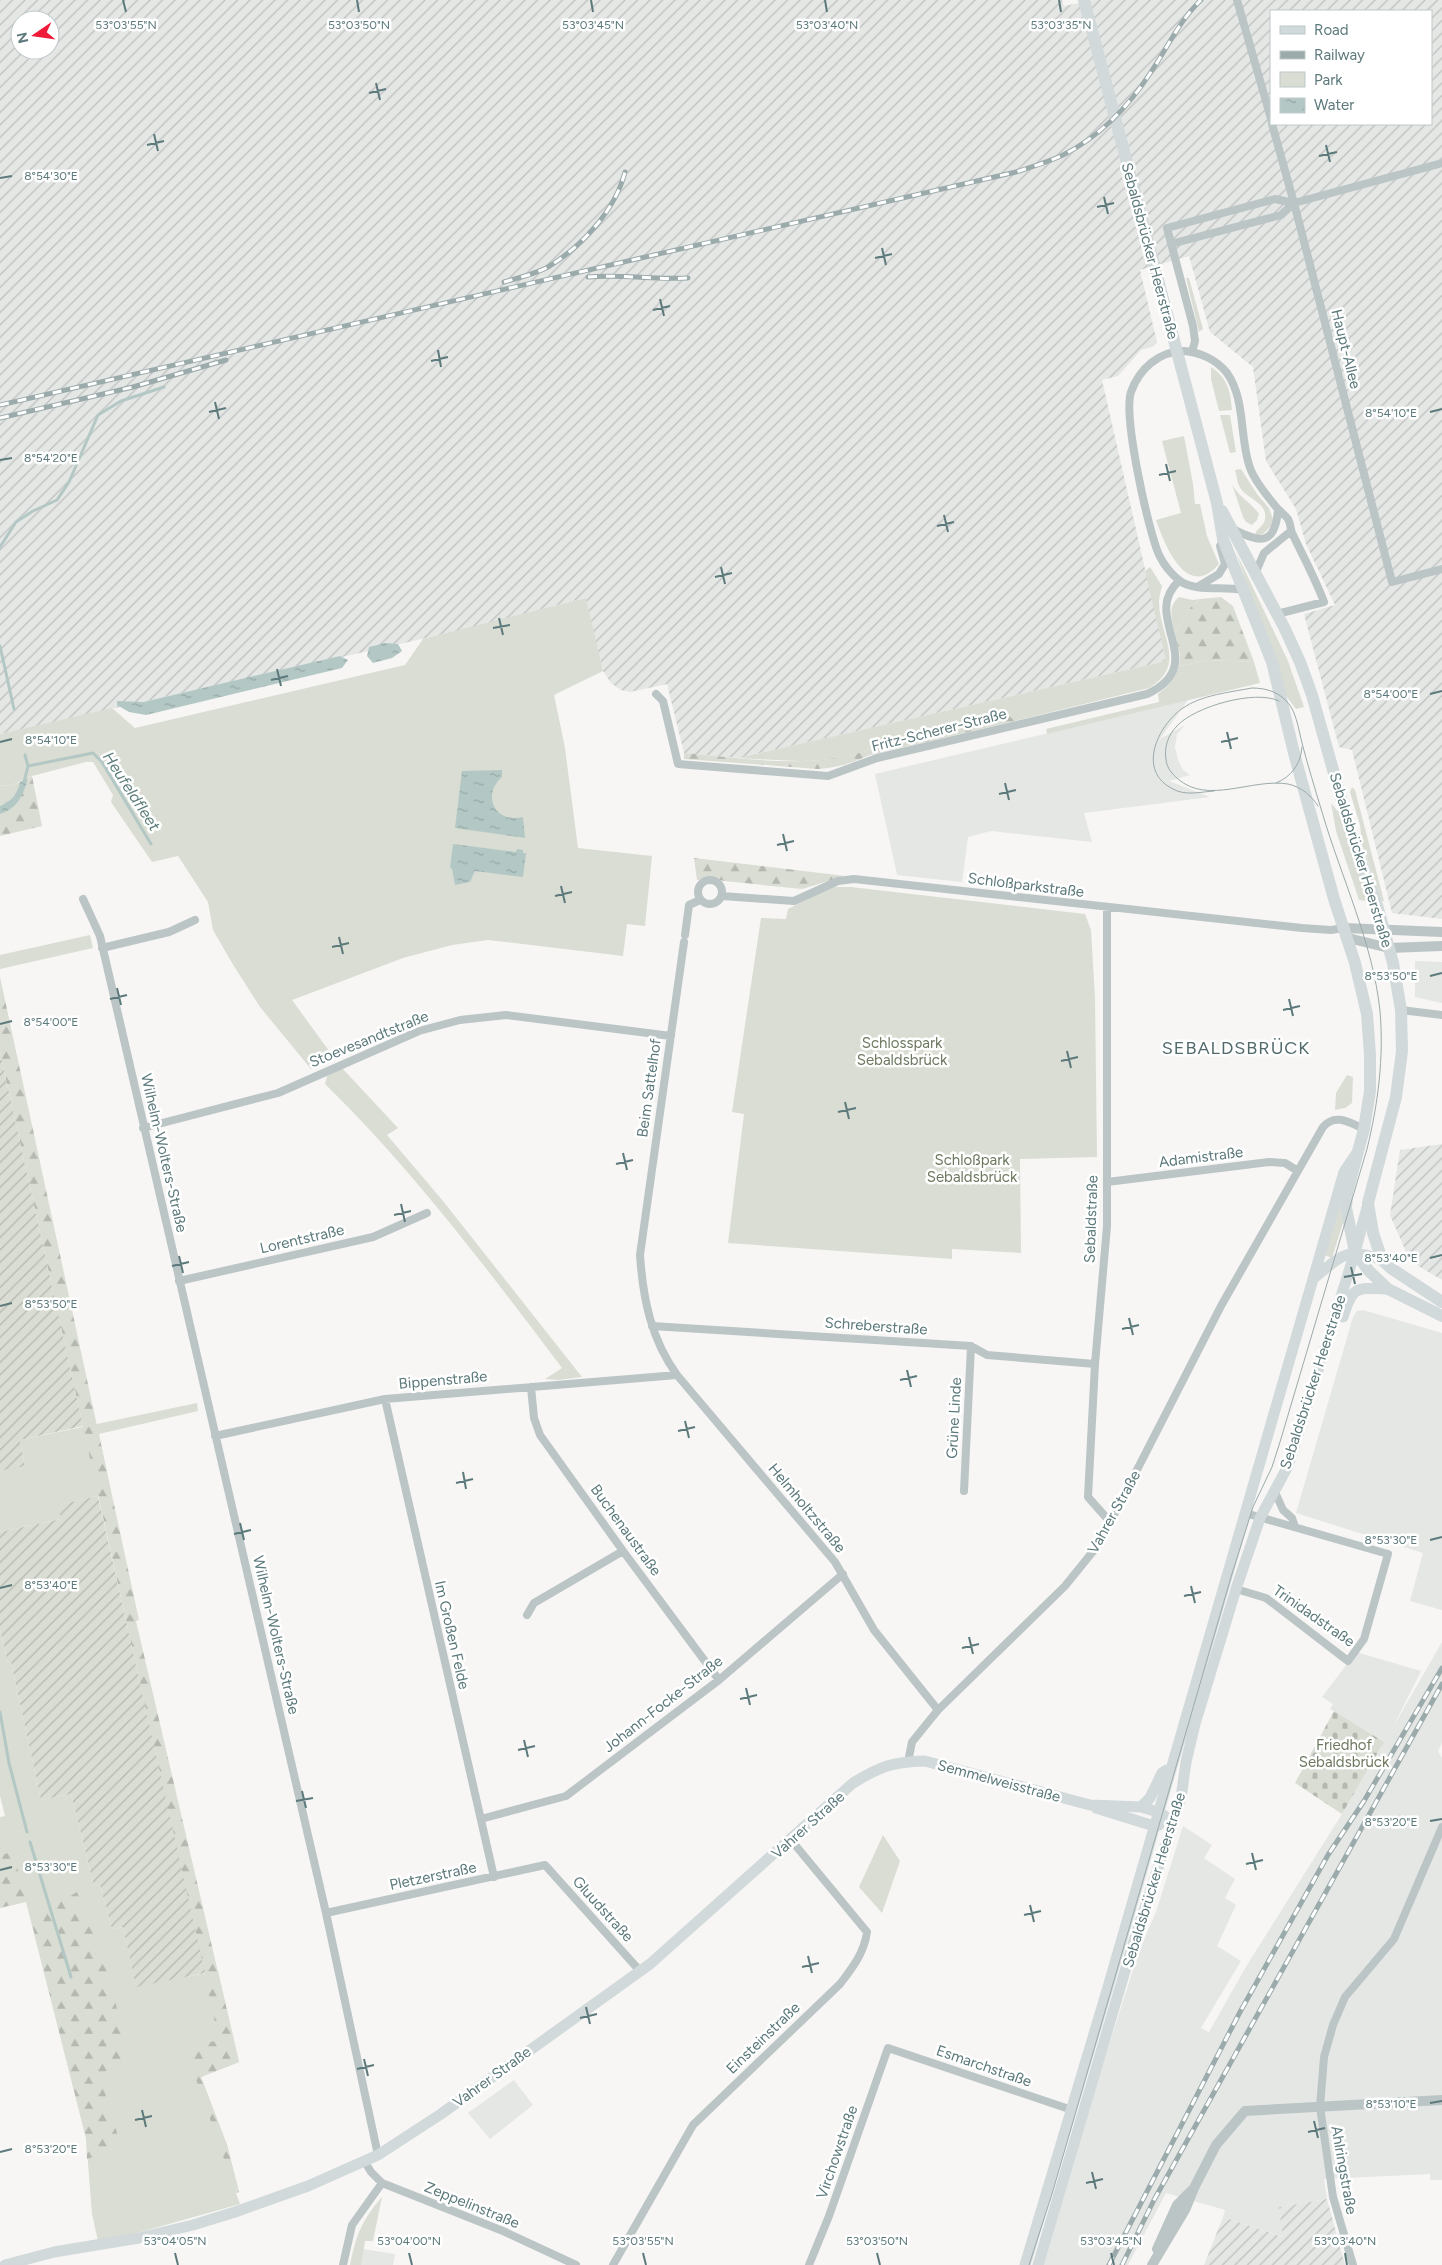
<svg xmlns="http://www.w3.org/2000/svg" width="1442" height="2265" viewBox="0 0 1442 2265" font-family="Figtree,sans-serif">
	<style>
		.built { fill: #e5e7e5 }
		.industrial { fill: url(#industrial-furrows); fill-rule: evenodd }
		.green { fill: #daddd3 }
		.forest { fill: url(#forest-firs) }
		.cemetery { fill: url(#cemetery-stones) }
		.garden { fill: url(#garden-furrows) }
		.water { fill: url(#water-ripples) }
		.lines { fill: none; stroke-linecap: round; stroke-linejoin: round }
		.stream { stroke: #b3c8c5; stroke-width: 3 }
		.minor { stroke: #bbc5c5; stroke-width: 8 }
		.tertiary { stroke: #bbc5c5; stroke-width: 10 }
		.secondary { stroke: #d1d9da; stroke-width: 11 }
		.primary { stroke: #d1d9da; stroke-width: 12 }
		.tram { stroke: #9baaab; stroke-width: 1 }
		.rail-casing { stroke: #9baaab; stroke-width: 5 }
		.rail { stroke: #fff; stroke-width: 3; stroke-dasharray: 9; stroke-linecap: butt }
		.ticks { fill: none; stroke: #5c797b; stroke-width: 2 }
		.labels { text-anchor: middle; stroke-width: 5; stroke-linejoin: round; paint-order: stroke }
		.street-label { font-size: 15px; fill: #5c797b; stroke: #fff }
		.park-label { font-size: 15px; fill: #6d795f; stroke: #fff }
		.water-label { font-size: 16px; font-style: italic; fill: #5a7c79; stroke: #fff }
		.quarter-label { font-size: 18px; letter-spacing: 1px; fill: #526a6c; stroke: #fff }
		.ticks-label { font-size: 12px; text-anchor: middle; fill: #5c797b; stroke: #fff; stroke-width: 5; stroke-linejoin: round; paint-order: stroke }
	</style>
	<defs>
		<pattern id="industrial-furrows" width="10" height="10" patternUnits="userSpaceOnUse" patternTransform="scale(1.25)"><rect width="10" height="10" fill="#e5e7e5"/><path d="M-1 1l2-2M0 10L10 0M9 11l2-2" fill="none" stroke="#bdc0bf"/></pattern>
		<pattern id="forest-firs" width="22" height="20" patternUnits="userSpaceOnUse" patternTransform="scale(1.25)"><rect width="22" height="20" fill="#daddd3"/><path d="M5 1l3.5 6h-7zM16 11l3.5 6h-7z" fill="#b4b8b0"/></pattern>
		<pattern id="cemetery-stones" width="16" height="16" patternUnits="userSpaceOnUse" patternTransform="scale(1.25)"><rect width="16" height="16" fill="#daddd3"/><path d="M2 7V4a2 2 0 0 1 4 0v3zM10 15v-3a2 2 0 0 1 4 0v3z" fill="#b4b8b0"/></pattern>
		<pattern id="garden-furrows" width="10" height="10" patternUnits="userSpaceOnUse" patternTransform="scale(1.25)"><rect width="10" height="10" fill="#daddd3"/><path d="M-1 1l2-2M0 10L10 0M9 11l2-2" fill="none" stroke="#b4b8b0"/></pattern>
		<pattern id="water-ripples" width="26" height="14" patternUnits="userSpaceOnUse" patternTransform="scale(1.25)"><rect width="26" height="14" fill="#b3c8c5"/><path d="M2 4q2-2 4 0t4 0M15 11q2-2 4 0t4 0" fill="none" stroke="#95a7a5"/></pattern>
	</defs>
	<rect width="100%" height="100%" fill="#f7f6f4"/>
	<path class="built" d="M1188,700L1160,739L1185,725L1177,734L1175,747L1178,760L1183,770L1190,775L1169,781L1210,797L1084,813L1092,842L991,831L968,837L962,882L897,875L875,774Z
		M1415,961L1442,962V1003L1415,997Z
		M1363,1310L1442,1333V1610L1410,1601L1423,1553L1296,1513L1353,1317L1357,1311Z
		M1442,1642V1743L1438,1751L1442,1758V2180H1430V2174L1324,2179L1327,2199L1279,2207L1284,2237L1223,2217L1225,2210L1166,2193L1128,2265H1039L1139,1951L1156,1912L1183,1826L1212,1845L1204,1858L1235,1879L1225,1898L1236,1905L1217,1946L1241,1961L1201,2028L1209,2032L1247,1965L1342,1814L1384,1742L1334,1711L1330,1709L1333,1704L1322,1697L1356,1652L1421,1671L1392,1729Z
		M514,2080L533,2105L490,2139L468,2113Z
		M363,2249L395,2254L393,2265H361Z"/>
	<path class="industrial" d="M0,0H1062L1064,6L1094,0H1442V919L1392,913L1352,750L1339,747L1304,614L1335,605L1306,544L1296,509L1266,461L1253,367L1210,332L1189,256L1140,270L1157,342L1152,347L1141,350L1118,376L1102,380L1166,661L738,758L684,753L667,684L630,692L621,690L611,683L603,671L585,598L462,630L0,734ZM1271,11H1431V124H1271ZM20,20H50V50H20Z
		M1442,1144V1280L1410,1261L1390,1215L1400,1150Z
		M1327,2199L1345,2265H1204L1223,2217L1283,2237L1279,2207Z"/>
	<path class="green" d="M1186,278H1189L1203,329L1199,332Z
		M1211,367C1227,377 1231,392 1232,410L1219,411L1211,379Z
		M1220,415H1230L1236,452L1230,453Z
		M1184,436L1193,484L1195,504H1200L1207,536L1219,564C1187,601 1165,546 1156,520L1181,513L1162,441Z
		M1241,469L1257,494L1269,508L1273,519L1272,525L1263,534L1255,535C1256,528 1264,527 1265,519C1268,503 1248,499 1241,489C1237,484 1237,476 1235,470Z
		M1232,484C1238,497 1251,502 1259,514L1257,520L1252,525L1246,522L1243,517Z
		M1236,552L1288,661L1304,707L1296,709L1286,696Z
		M1150,567L1162,586C1161,591 1159,597 1159,602C1159,635 1188,665 1149,688L1015,721L1008,715L873,748C830,767 784,760 738,758L1166,661L1145,571Z
		M1179,597L1193,600L1200,599L1189,609L1175,634C1172,620 1167,607 1179,597Z
		M586,598L603,671L554,695L565,748L578,848L652,856L645,926L627,924L623,956L488,940L452,945L403,958L292,1000L335,1059L311,1069L260,1007L232,963L213,930L208,902L178,856L152,862L111,802L113,795L93,762H86L32,776L10,786L0,785V734L112,708L135,728L405,665L423,639Z
		M1209,660L1254,662L1260,683L1047,734L1046,729L1159,702L1158,694C1169,686 1175,679 1179,666Z
		M1352,787L1355,790L1384,901H1382L1362,845L1360,825L1350,792Z
		M1331,803L1340,814L1371,902L1359,900L1336,831Z
		M835,887H851L1085,914L1091,930L1095,997L1097,1157L1020,1159L1021,1253L952,1249V1259L728,1243L744,1114L732,1112L761,918L786,919L788,909L813,896Z
		M90,935L93,948L0,969V955Z
		M342,1068L398,1128L387,1135L443,1201L582,1377L558,1380L545,1379L562,1368C488,1270 413,1170 325,1084L327,1076Z
		M1347,1075L1353,1077L1352,1103L1345,1108L1335,1110L1336,1093Z
		M1339,1202L1343,1223L1332,1258L1324,1255Z
		M197,1403L198,1411L99,1434L111,1493L59,1505L61,1519L0,1532V1471L25,1465L20,1440Z
		M0,1629L8,1663L11,1662L41,1800L71,1794L94,1886L100,1885L112,1929L123,1927L136,1986L218,1971L239,2062L201,2077L227,2145L239,2192L236,2193L240,2204L137,2233L98,2241L92,2214L86,2138L26,1902L0,1908V1817L5,1816L0,1796Z
		M883,1835L900,1861L882,1913L859,1887Z
		M382,2197L373,2241H365L361,2265H350C356,2235 362,2220 382,2197Z"/>
	<path class="forest" d="M1221,597L1233,606L1254,662L1209,660L1179,666L1180,655L1175,634L1189,609L1200,599Z
		M1008,715L1015,721L870,755C852,763 836,768 817,769L684,759V753C741,758 820,771 873,748Z
		M32,776L42,826L0,836V814C15,809 24,793 28,778Z
		M20,782C17,794 12,801 0,806V785L10,786Z
		M694,858L845,876L802,889L724,881L716,879L697,880Z
		M0,977L139,1620L136,1621L239,2062L201,2077L227,2145L239,2192L236,2193L185,2048L219,2040L0,1052Z
		M13,1852L26,1901L0,1908V1855Z
		M77,1892L108,1970L121,2027V2067L99,2073L117,2133L112,2150L87,2159L86,2138L30,1916L43,1912Z"/>
	<path class="cemetery" d="M1334,1711L1384,1742L1342,1814L1295,1783Z"/>
	<path class="garden" d="M0,1052L83,1426L20,1440L25,1466L0,1471Z
		M98,1496L205,1973L136,1987L123,1927L112,1929L100,1885L94,1886L71,1794L41,1800L11,1662L8,1663L0,1629V1532L61,1519L58,1505Z"/>
	<path class="water" d="M385,643L398,644L402,651L392,658L373,663L367,656L369,647Z
		M340,656L348,660L342,668L146,715L129,712L117,705V701L143,702Z
		M502,770V777C481,795 495,824 523,817L525,838L455,828L462,771Z
		M28,778C24,794 17,809 0,814V806C12,801 17,794 20,782Z
		M453,844L516,852L517,849L523,850V853H526L523,877L475,871L470,882L455,885L452,869L450,868Z"/>
	<g class="lines">
		<path class="stream" d="M0,547L16,522L33,511L57,500L69,482L98,415L121,401L164,387
			M0,646L14,709
			M28,766L93,753L102,762L151,844
			M24,782L28,766L25,755
			M0,1712L9,1763L27,1832
			M30,1842L71,1977"/>
		<path class="minor" d="M1237,0L1271,119
			M1272,124L1294,203L1392,582L1442,569
			M1171,244L1281,215L1294,203L1442,163
			M1192,352L1195,341L1193,326L1167,228L1275,199L1294,203
			M1233,529C1260,543 1275,546 1278,510
			M1255,574L1264,553L1291,531
			M1199,586L1219,574L1225,564L1220,546L1222,542
			M1242,590C1224,586 1195,592 1180,581C1171,574 1164,565 1159,555C1148,530 1123,416 1131,392C1139,369 1159,351 1184,351C1200,352 1217,360 1227,373C1246,400 1239,437 1250,468C1255,482 1268,497 1277,508C1281,512 1285,515 1288,519C1291,524 1290,528 1292,533C1303,556 1315,578 1324,602L1277,614
			M656,694L663,701L678,764L828,776L877,758L1147,694C1212,664 1139,617 1179,581
			M698 892a12 12 0 1 1 24 0a12 12 0 1 1-24 0Z
			M722,896L794,901L838,881L854,879L1302,928L1331,930L1344,928
			M83,899L100,936L326,1913L378,2155
			M1107,908V1226L1095,1364L1088,1497L1111,1523
			M685,935L689,905L700,900
			M684,942L640,1255C643,1299 651,1339 677,1375L835,1562L874,1630L938,1710
			M102,948L169,932L195,920
			M1401,1010L1442,1015
			M143,1128L278,1093L419,1031L460,1020L506,1015L671,1036
			M1107,1182L1269,1162L1285,1163L1298,1171
			M179,1281L373,1237L427,1213
			M652,1326L971,1346L987,1355L1095,1364
			M531,1387L534,1418L540,1435L623,1551L719,1680
			M385,1399L494,1877
			M215,1436L385,1399L677,1375
			M964,1491L971,1346
			M1275,1492L1283,1510L1292,1518L1295,1527
			M1236,1589L1266,1598L1348,1661L1364,1639L1388,1554L1245,1513
			M527,1615L534,1603L623,1551
			M908,1762L912,1742L938,1710L1065,1586L1099,1544L1221,1306L1323,1127C1335,1113 1349,1122 1364,1129
			M481,1819L566,1796L719,1680L843,1574
			M326,1913L545,1865L640,1971
			M365,2162L371,2172L382,2183L503,2231L576,2265
			M343,2265L352,2225L382,2183
			M613,2265L693,2125L840,1984C853,1967 864,1953 867,1932L791,1840
			M809,2265L829,2216L888,2048L1072,2110
			M1353,2265L1333,2197L1320,2107L1324,2057L1333,2025L1345,1997L1394,1939L1442,1827"/>
		<path class="tertiary" d="M1344,928L1442,932
			M1348,938L1389,948L1442,946
			M1157,2249L1177,2205L1191,2191
			M1152,2265L1185,2210L1194,2188L1216,2145L1245,2111L1442,2100"/>
		<path class="secondary" d="M1314,1278C1341,1256 1347,1246 1382,1260
			M1343,1317C1353,1285 1356,1288 1388,1289
			M1141,1807L1150,1798L1162,1773L1167,1770
			M1096,1808L1154,1826L1159,1825
			M5,2265L54,2252L139,2238L193,2225L235,2212L308,2186L378,2155L441,2114L650,1964L853,1783C881,1766 892,1762 925,1761L1090,1805L1141,1807L1158,1812L1173,1821
			M1025,2265L1108,1987L1344,1172L1356,1154
			M1038,2265L1133,1944L1181,1798L1186,1762L1195,1724L1236,1589L1260,1518L1288,1466L1355,1252L1368,1204"/>
		<path class="primary" d="M1084,0L1217,503L1223,539L1272,662L1295,757L1334,899L1355,963L1367,1014L1370,1055V1091L1364,1129L1347,1193L1346,1208L1355,1252L1369,1271L1388,1289L1442,1316
			M1222,511L1284,627L1300,662L1312,695L1351,834L1377,905L1393,963L1401,1010L1402,1051L1396,1097L1368,1203L1373,1233L1382,1260L1392,1269L1442,1302"/>
		<path class="tram" d="M1279,701C1255,689 1194,707 1177,726C1168,735 1164,747 1166,760C1167,768 1172,774 1178,779C1208,805 1252,778 1288,784C1301,787 1311,795 1318,806
			M1276,783C1291,777 1301,764 1302,747
			M1029,2265L1052,2194L1231,1577L1253,1507L1272,1467L1280,1442L1367,1149C1378,1104 1384,1058 1380,1011C1373,943 1341,877 1322,812C1315,789 1308,766 1302,743C1299,731 1297,717 1291,707C1282,693 1268,688 1252,688C1231,692 1201,695 1183,708C1158,725 1136,771 1173,789C1185,796 1200,792 1214,791"/>
		<defs>
			<path id="rail" d="M588,277C621,274 654,280 688,278
				M504,282C518,278 535,274 548,267C581,247 615,211 625,172
				M0,405L1016,172C1031,167 1048,162 1063,155C1099,137 1129,106 1151,72C1168,47 1179,21 1201,0
				M0,418L133,387L226,360
				M1109,2265L1240,2012L1328,1855L1364,1801L1442,1668
				M1122,2265L1154,2200L1442,1684"/>
		</defs>
		<use href="#rail" class="rail-casing"/>
		<use href="#rail" class="rail"/>
	</g>
	<path class="ticks" d="M123,0L126,12M357,0L359,12M591,0L593,12M825,0L827,12M1059,0L1061,12M376,83L380,100M369,93L386,89M154,134L158,151M147,145L164,141M1326,145L1330,162M1319,156L1337,152M0,178L12,176M1104,197L1108,214M1097,207L1114,203M882,248L886,265M875,258L892,254M660,299L664,316M653,310L670,306M438,350L441,367M431,361L448,357M215,402L219,419M209,412L226,408M1430,412L1442,409M0,460L12,458M1166,464L1170,481M1159,475L1176,471M944,515L948,532M937,526L954,522M721,567L725,584M715,577L732,573M499,618L503,635M493,628L510,625M277,669L281,686M271,680L288,676M1430,694L1442,691M1227,732L1231,749M0,742L12,739M1221,742L1238,738M1005,783L1009,800M999,794L1016,790M783,834L787,851M777,845L794,841M561,886L565,903M555,896L572,892M339,937L343,954M332,947L349,943M1430,976L1442,973M117,988L121,1005M110,999L127,995M1289,999L1293,1016M1283,1010L1300,1006M0,1024L12,1021M1067,1051L1071,1068M1061,1061L1078,1057M845,1102L849,1119M838,1112L856,1108M623,1153L627,1170M616,1164L633,1160M401,1204L405,1222M394,1215L411,1211M179,1256L183,1273M1430,1258L1442,1255M172,1266L189,1262M1351,1267L1355,1284M1344,1277L1362,1274M0,1306L12,1303M1129,1318L1133,1335M1122,1329L1139,1325M907,1370L911,1387M900,1380L917,1376M685,1421L689,1438M678,1431L695,1427M463,1472L466,1489M456,1483L473,1479M240,1523L244,1540M234,1534L251,1530M1430,1540L1442,1537M1191,1586L1195,1603M0,1588L12,1585M1184,1596L1201,1592M969,1637L973,1654M962,1648L979,1644M746,1688L750,1705M740,1699L757,1695M524,1740L528,1757M518,1750L535,1746M302,1791L306,1808M296,1801L313,1798M1430,1821L1442,1819M1252,1853L1256,1870M1246,1864L1263,1860M0,1870L12,1867M1030,1905L1034,1922M1024,1915L1041,1911M808,1956L812,1973M802,1967L819,1963M586,2007L590,2024M580,2018L597,2014M364,2059L368,2076M357,2069L374,2065M1430,2103L1442,2101M142,2110L146,2127M135,2120L152,2116M1314,2121L1318,2138M1308,2132L1325,2128M0,2152L12,2149M1092,2172L1096,2189M1086,2183L1103,2179M175,2253L178,2265M409,2253L412,2265M643,2253L646,2265M877,2253L880,2265M1111,2253L1114,2265M1345,2253L1347,2265"/>
	<g class="labels">
		<g class="street-label">
			<text transform="translate(1150 251) rotate(75)" y="5">Sebaldsbrücker Heerstraße</text>
			<text transform="translate(1346 349) rotate(76)" y="5">Haupt-Allee</text>
			<text transform="translate(939 730) rotate(-14)" y="5">Fritz-Scherer-Straße</text>
			<text transform="translate(1361 860) rotate(73)" y="5">Sebaldsbrücker Heerstraße</text>
			<text transform="translate(1026 885) rotate(7)" y="5">Schloßparkstraße</text>
			<text transform="translate(369 1039) rotate(-22)" y="5">Stoevesandtstraße</text>
			<text transform="translate(649 1088) rotate(-82)" y="5">Beim Sattelhof</text>
			<text transform="translate(164 1153) rotate(77)" y="5">Wilhelm-Wolters-Straße</text>
			<text transform="translate(1201 1157) rotate(-7)" y="5">Adamistraße</text>
			<text transform="translate(1091 1219) rotate(-88)" y="5">Sebaldstraße</text>
			<text transform="translate(302 1239) rotate(-13)" y="5">Lorentstraße</text>
			<text transform="translate(876 1326) rotate(4)" y="5">Schreberstraße</text>
			<text transform="translate(443 1380) rotate(-5)" y="5">Bippenstraße</text>
			<text transform="translate(1313 1382) rotate(-72)" y="5">Sebaldsbrücker Heerstraße</text>
			<text transform="translate(954 1418) rotate(-87)" y="5">Grüne Linde</text>
			<text transform="translate(807 1508) rotate(50)" y="5">Helmholtzstraße</text>
			<text transform="translate(1114 1512) rotate(-61)" y="5">Vahrer Straße</text>
			<text transform="translate(626 1530) rotate(54)" y="5">Buchenaustraße</text>
			<text transform="translate(1314 1616) rotate(35)" y="5">Trinidadstraße</text>
			<text transform="translate(276 1635) rotate(77)" y="5">Wilhelm-Wolters-Straße</text>
			<text transform="translate(452 1635) rotate(77)" y="5">Im Großen Felde</text>
			<text transform="translate(663 1704) rotate(-38)" y="5">Johann-Focke-Straße</text>
			<text transform="translate(999 1781) rotate(15)" y="5">Semmelweisstraße</text>
			<text transform="translate(808 1825) rotate(-42)" y="5">Vahrer Straße</text>
			<text transform="translate(433 1876) rotate(-12)" y="5">Pletzerstraße</text>
			<text transform="translate(1154 1880) rotate(-73)" y="5">Sebaldsbrücker Heerstraße</text>
			<text transform="translate(603 1909) rotate(48)" y="5">Gluudstraße</text>
			<text transform="translate(763 2038) rotate(-44)" y="5">Einsteinstraße</text>
			<text transform="translate(984 2066) rotate(19)" y="5">Esmarchstraße</text>
			<text transform="translate(492 2077) rotate(-36)" y="5">Vahrer Straße</text>
			<text transform="translate(837 2152) rotate(-71)" y="5">Virchowstraße</text>
			<text transform="translate(1344 2170) rotate(80)" y="5">Ahlringstraße</text>
			<text transform="translate(472 2205) rotate(22)" y="5">Zeppelinstraße</text>
		</g>
		<g class="park-label">
			<text x="902" y="1048">Schlosspark<tspan x="902" dy="17">Sebaldsbrück</tspan></text>
			<text x="972" y="1165">Schloßpark<tspan x="972" dy="17">Sebaldsbrück</tspan></text>
			<text x="1344" y="1750">Friedhof<tspan x="1344" dy="17">Sebaldsbrück</tspan></text>
		</g>
		<g class="water-label">
			<text transform="translate(132 791) rotate(57)" y="6">Heufeldfleet</text>
		</g>
		<g class="quarter-label">
			<text x="1236" y="1054">SEBALDSBRÜCK</text>
		</g>
	</g>
	<g class="ticks-label">
		<text x="126" y="29">53°03'55"N</text>
		<text x="359" y="29">53°03'50"N</text>
		<text x="593" y="29">53°03'45"N</text>
		<text x="827" y="29">53°03'40"N</text>
		<text x="1061" y="29">53°03'35"N</text>
		<text x="51" y="180">8°54'30"E</text>
		<text x="1391" y="417">8°54'10"E</text>
		<text x="51" y="462">8°54'20"E</text>
		<text x="1391" y="698">8°54'00"E</text>
		<text x="51" y="744">8°54'10"E</text>
		<text x="1391" y="980">8°53'50"E</text>
		<text x="51" y="1026">8°54'00"E</text>
		<text x="1391" y="1262">8°53'40"E</text>
		<text x="51" y="1308">8°53'50"E</text>
		<text x="1391" y="1544">8°53'30"E</text>
		<text x="51" y="1589">8°53'40"E</text>
		<text x="1391" y="1826">8°53'20"E</text>
		<text x="51" y="1871">8°53'30"E</text>
		<text x="1391" y="2108">8°53'10"E</text>
		<text x="51" y="2153">8°53'20"E</text>
		<text x="175" y="2245">53°04'05"N</text>
		<text x="409" y="2245">53°04'00"N</text>
		<text x="643" y="2245">53°03'55"N</text>
		<text x="877" y="2245">53°03'50"N</text>
		<text x="1111" y="2245">53°03'45"N</text>
		<text x="1345" y="2245">53°03'40"N</text>
	</g>
	<rect x="1270" y="10" width="162" height="115" fill="#ffffff" stroke="#bec9ca"/>
	<rect x="1280" y="26" width="25" height="8" fill="#d1d9da" stroke="#bec9ca"/>
	<text x="1314" y="35" font-size="15" fill="#5c797b">Road</text>
	<rect x="1280" y="51" width="25" height="8" fill="#9baaab" stroke="#bec9ca"/>
	<text x="1314" y="60" font-size="15" fill="#5c797b">Railway</text>
	<rect x="1280" y="72" width="25" height="15" fill="#daddd3" stroke="#bec9ca"/>
	<text x="1314" y="85" font-size="15" fill="#5c797b">Park</text>
	<rect x="1280" y="98" width="25" height="15" fill="url(#water-ripples)" stroke="#bec9ca"/>
	<text x="1314" y="110" font-size="15" fill="#5c797b">Water</text>
	<g transform="translate(35 35) rotate(257)"><circle r="24" fill="#ffffff" stroke="#bec9ca"/>
	<path d="M0-4L9 19L0 12L-9 19Z" fill="#f01b38"/>
	<text y="-8" font-size="14" font-weight="bold" text-anchor="middle" fill="#5c797b">N</text>
	</g>
</svg>
